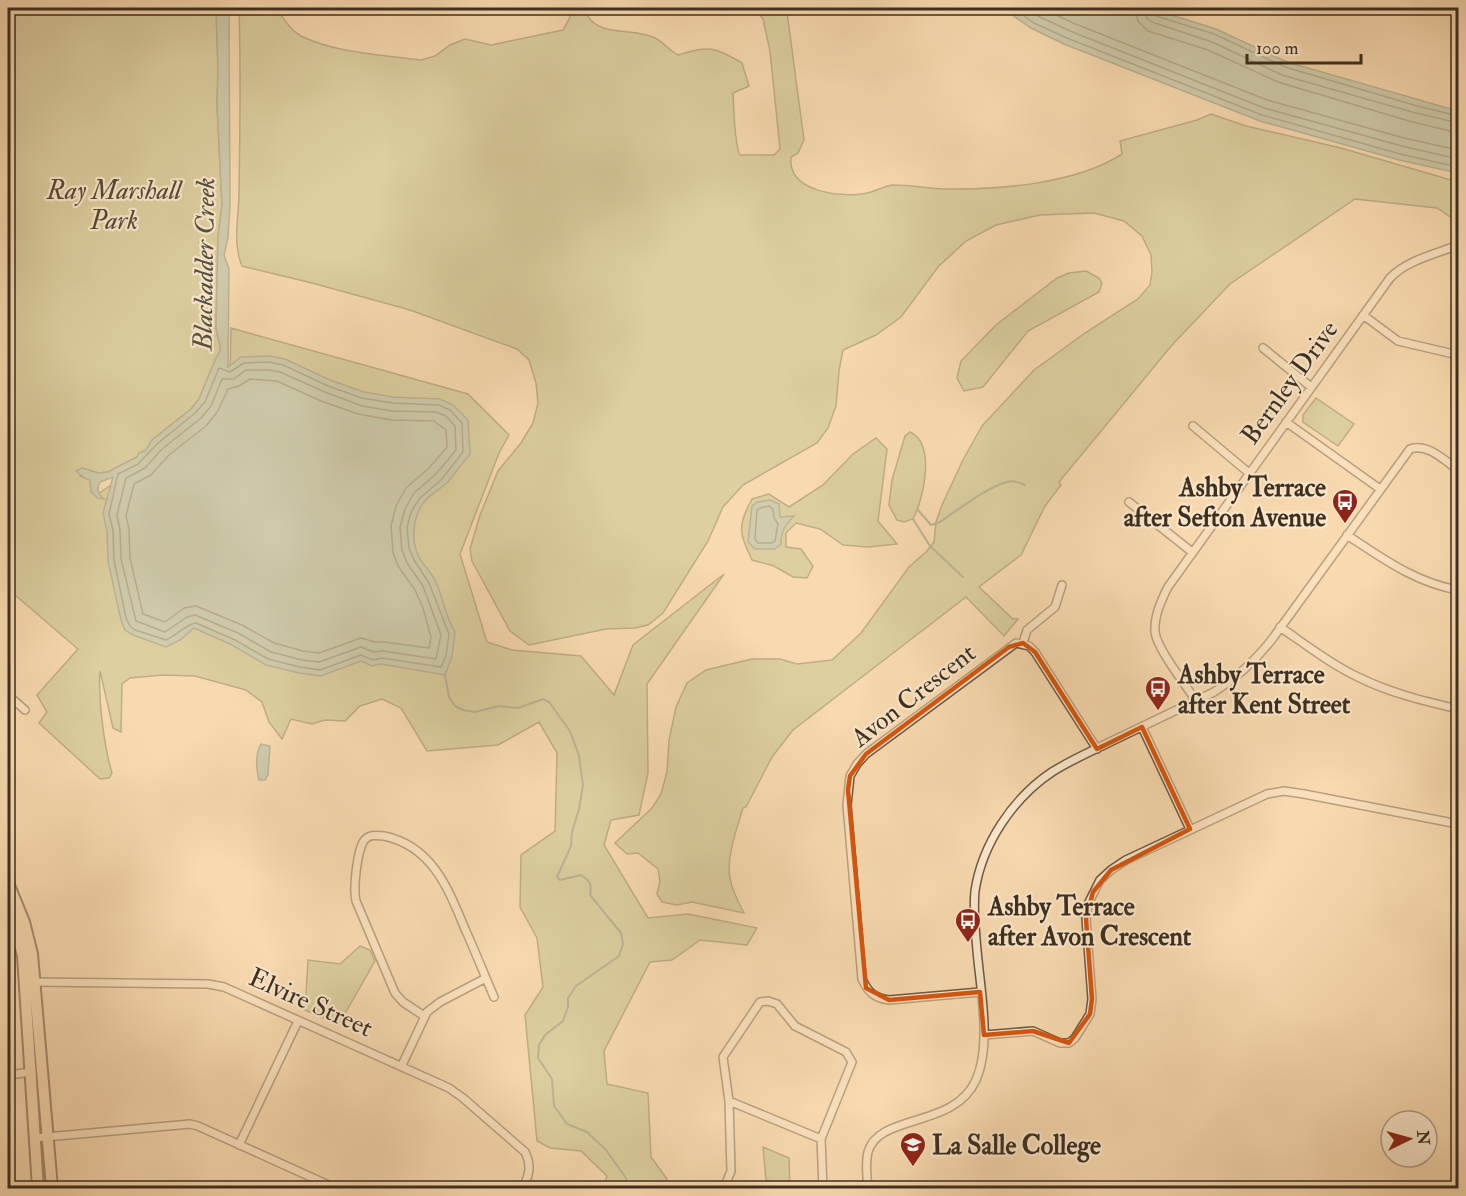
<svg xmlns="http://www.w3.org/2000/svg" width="1466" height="1196" viewBox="0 0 1466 1196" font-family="'IM FELL Double Pica',serif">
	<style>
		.green { fill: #bac08d; stroke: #7b7756; stroke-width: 1.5 }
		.water { fill: #9ebba9; stroke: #778372; stroke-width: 1.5 }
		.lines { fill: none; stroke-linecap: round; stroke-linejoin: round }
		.shore { stroke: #6d7464; stroke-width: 1.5 }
		.stream { stroke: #778372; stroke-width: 2 }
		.street-casing { stroke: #6b5944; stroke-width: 10 }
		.primary-casing { stroke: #3c2e20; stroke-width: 14 }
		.street { stroke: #fbe7cc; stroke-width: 7 }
		.primary { stroke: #f9dab0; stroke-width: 10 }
		.marked { fill: none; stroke: #d7550e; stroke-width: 4.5; stroke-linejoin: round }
		.labels { text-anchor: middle; stroke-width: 4.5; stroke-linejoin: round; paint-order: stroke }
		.park-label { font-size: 26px; font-style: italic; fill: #554b36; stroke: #fbe7cc }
		.street-label { font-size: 26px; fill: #3c2e20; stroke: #fbe7cc }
		.poi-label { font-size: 26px; font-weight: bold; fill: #3c2e20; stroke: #fbe7cc; text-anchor: start }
		.water-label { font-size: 27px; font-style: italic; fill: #545142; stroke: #fbe7cc }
	</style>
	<rect width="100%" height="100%" fill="#f9dab0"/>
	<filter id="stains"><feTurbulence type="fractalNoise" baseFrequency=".00333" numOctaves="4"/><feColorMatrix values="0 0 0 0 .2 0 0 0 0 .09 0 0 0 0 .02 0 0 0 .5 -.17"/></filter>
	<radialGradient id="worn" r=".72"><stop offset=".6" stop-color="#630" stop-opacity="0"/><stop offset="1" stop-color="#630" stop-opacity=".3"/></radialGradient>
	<path class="green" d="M8,8H216L218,69L217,104L222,205L218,237L216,328C217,340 225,347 216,358L199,399L191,409L152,440L146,450L139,453L137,457L108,472L98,473L82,468L80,476L91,480V491L103,498L98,494L111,485L230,377L231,328L468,394L509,435L499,453L460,554L487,642L512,650L581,656L614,695L633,645L724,574L647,684L648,773L639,815L611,820L604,845L648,918L688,914L757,928L747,945L700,940L672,960L650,962L604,1051L607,1084L648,1093L651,1157L667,1179L664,1188H603L607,1176L581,1151L550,1148L537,1141L525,1015L543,987L537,938L520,907L521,855L555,831L557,753L539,722L498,745L427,751L401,708L382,699L360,706L345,721L325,720L312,724L291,719L282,739L269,722L262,702L246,690L195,676L163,675L130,678L122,684L121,732L113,728L100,671C98,699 104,746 112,773L109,778L100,779L39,723L47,712L37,695L78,649L8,589Z
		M239,8H277C283,19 290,30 301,36C335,53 384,55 421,60L435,56L450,45L465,39L491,45L563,30L570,17V8H584C594,40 631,26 655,38C663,42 669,50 678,55C709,46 714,46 742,63L749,86L733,93C734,108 734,143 740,155H774L780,149L770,51L763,19L754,8H783L787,12L804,140L798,153L791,157C787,191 838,197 862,194C873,193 883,186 893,185C910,185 927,188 944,189C998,190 1076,184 1122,154L1120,141L1197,120L1211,114L1246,126L1341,148L1458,182V222L1437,208L1355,199L1230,284L1172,345L1059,482L1061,485L1045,506L1021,555L979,587L1013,619H1018L1004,636L966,597L793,730L772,757L746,807L743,808C737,828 726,857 730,878C732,890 738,902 744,913L692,902L677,905L662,902L657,894L660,881L658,869L638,853L627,854L615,843L652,808L661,794L667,772L669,740L676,707L687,683L706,670L752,659H780L797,664L832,660L861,633L909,567L926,552L934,542L936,522L942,505L963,460L982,426L1034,370L1085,333L1138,299L1150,285L1152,272L1151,255L1142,236L1124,221L1094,213L1040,215L996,225L966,241L938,267L901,317L876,335L843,350L839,371L836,406L828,428L817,443L743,485L723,507L708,541L663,613L648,625L635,628L606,629L529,645L510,631L472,561L470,549L480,515L498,471L521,443L533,423L538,403L536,383L529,360L517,349L410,310L312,283L242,266C232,242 239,218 239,193C240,131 241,69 239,8Z
		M1086,271L1099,278L1102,283L1099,292L1028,331L983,387L964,391L957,378L961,361L996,325L1057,278L1069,273Z
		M1316,398L1354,424L1338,446L1303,422V415Z
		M910,432C936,444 924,498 913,519L904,522L897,520L889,505L892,480L905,436Z
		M876,438L887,449L878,521L897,544L868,547L843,545L820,529L796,523L786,533V547L801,549L813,566L807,578L793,577L774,566L752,560C739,532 737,526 752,499L769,494L789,507L823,485L853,454Z
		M360,946L370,950L375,961L339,1024L305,1010L308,960L340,964Z
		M763,1147L789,1158L790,1188H784L766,1180Z"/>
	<path class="water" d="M216,8H229L230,205L228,238L224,255L229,269L228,367L241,357L270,356L285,359L330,380L364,392L393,397L440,399L453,405L468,420L470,454C462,463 455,473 447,483C440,489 431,494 425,501C413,515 410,540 419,557C423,565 431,572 435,580C443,596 445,617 455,632L452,657L445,675L381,664L372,666L361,661L321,676L299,673L266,665L232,645L194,628L180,640L166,647L133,635L125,630L121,620L108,561L107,531L103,513L113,477L100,482C96,490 98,494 104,499L97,498L91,491L90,480L86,479L76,471L82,468L98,473L108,472L137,457L139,453L146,450L152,440L191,409L199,399L216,358C225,347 217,340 216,328L218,237L222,205L217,104L218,69Z
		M1002,8H1149L1216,29L1287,62L1458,111V173L1399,160L1260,121L1064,44L1031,28Z
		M770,500L779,504L780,517L794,516C785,525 781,531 781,544L775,549H755L748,542L752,506L757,502Z
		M261,744L270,746L268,775L265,780H259C256,769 255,754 261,744Z"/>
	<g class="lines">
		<path class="shore" d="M1013,8L1034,23L1067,38L1262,115L1400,154L1458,167
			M1026,8L1038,16L1070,31L1264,108L1402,146L1458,159
			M1042,8L1073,23L1267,100L1404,138L1458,150
			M1135,8L1138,21L1148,31L1208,50L1278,82L1409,121L1458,133
			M1144,8L1146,17L1152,22L1212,42L1282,75L1412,112L1458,123
			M1152,8V12L1156,16L1214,34L1285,67L1414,105L1458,116
			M269,362L283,365L328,386L362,398L393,403L439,405L450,410L462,423L463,452L441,480L420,498L411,512L407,528L409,548L414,560L429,583L449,634L446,656L441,667L382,658L373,660L361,655L320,670L300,667L268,659L235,640L196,623C186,624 176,636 166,640L135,630L130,626L126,618L114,560L113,530L109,514L118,474L138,464L157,444L195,413L205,402L219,368L230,372L244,363Z
			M246,370H269L280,372L325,392L362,406L392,411L436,412L446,416L455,426L456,450L436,474L414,493L405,509L400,527L402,550L407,563L423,586L441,635L436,659L383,651L374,652L361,647L319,662L302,660L271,652L238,633L195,615L187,617L165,632L136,621L121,559L120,530L117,515L126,478L145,468L162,449L201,418L211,406L222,379H234Z
			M250,379L277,381L321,401L358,414L391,420L434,421L446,430L447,447L429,468L406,488L396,506L391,526L393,552L398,566L415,590L423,608L431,637L429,648L384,642H375L361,638L319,653L303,651L274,643L242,625L196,606L184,608L165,622L143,614L130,558L129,529L126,516L134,484L151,475L169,455L206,426L218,411L228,389L239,386Z
			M769,506L773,509L774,518L778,524L775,541L772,543H758L755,539L757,510L760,508Z"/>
		<path class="stream" d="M918,510L931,525L940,522C958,510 987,487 1007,482C1013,480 1019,482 1025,485
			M913,519L930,546L963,577
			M445,675L449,697L455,706L463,710L475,712L499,706L518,708L543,699L549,702L570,731L579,756L583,785L579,809L572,832L571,846L557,877L560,880L581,875C590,881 592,884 590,895L621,933L623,944L619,956L576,986L568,998V1007L563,1021L545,1035L539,1045L538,1058L552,1079L554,1106L567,1124L587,1132L606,1150L626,1178L628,1188"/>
		<defs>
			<path id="street" d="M1363,315L1398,341L1458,355
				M1263,348L1311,387
				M1286,422L1380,489
				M1193,426L1249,473
				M1129,502L1192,552
				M1347,535C1382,558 1416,583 1458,590
				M1280,627C1305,644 1330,664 1358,677C1390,693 1424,701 1458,709
				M1023,643L1027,630L1055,607L1062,585
				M8,695L25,710
				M1196,701C1186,685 1157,649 1155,632C1154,616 1161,601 1168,587L1390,278C1407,260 1436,254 1458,245
				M1142,727L1190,829
				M33,982L208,984L224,987L449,1088L463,1098L525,1152C532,1166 529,1175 523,1188
				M980,992L889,1000C874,998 868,992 862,979L847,805L850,776L857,764L866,754L1016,643L1029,646L1035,652L1097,749
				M424,1016L403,1002L395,993L356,901C353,888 357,854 363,842C368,834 376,835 384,836C432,846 448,888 465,929C475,951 484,974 494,997
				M984,1035L1033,1031L1060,1043H1069L1075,1038L1090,1014L1092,999L1086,919L1088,904L1100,880L1111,870L1126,860L1267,794L1284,791L1304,794L1458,824
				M402,1065L427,1012L440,1002L486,978
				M8,1075L32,1072
				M729,1101L821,1139
				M35,1138L190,1124L198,1126L335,1188
				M239,1145L298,1021
				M724,1188L731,1171L729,1101L723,1057L760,1002L768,1001L777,1004L795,1026L846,1052L852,1062L821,1139L823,1188
				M868,1188C867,1177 865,1164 868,1152C879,1113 954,1129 976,1080C992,1044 980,988 977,950C975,930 973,910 975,891C982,844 1013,798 1052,772C1071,760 1092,751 1112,741C1146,725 1180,708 1214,692C1238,677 1256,660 1273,638L1410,449C1428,443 1444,460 1458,470"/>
			<path id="primary" d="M8,883L24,922L32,954L52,1188
				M8,906L15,924L23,956L38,1188"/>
		</defs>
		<use href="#street" class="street-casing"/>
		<use href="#primary" class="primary-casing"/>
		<use href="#street" class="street"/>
		<use href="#primary" class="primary"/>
	</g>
	<path d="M0 0H1466V1196H0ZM1023,643L1035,652L1097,749L1142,727L1190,829L1111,870L1093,892L1086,919L1092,999L1090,1014L1069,1043L1033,1031L984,1035L980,992L889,1000L866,988L848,790L850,776L866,754L1009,647Z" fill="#f9dab0" fill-opacity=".55" fill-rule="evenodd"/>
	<path class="marked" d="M1023,643L1035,652L1097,749L1142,727L1190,829L1111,870L1093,892L1086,919L1092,999L1090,1014L1069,1043L1033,1031L984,1035L980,992L889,1000L866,988L848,790L850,776L866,754L1009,647Z"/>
	<defs>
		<symbol id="bus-pin" viewBox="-11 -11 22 30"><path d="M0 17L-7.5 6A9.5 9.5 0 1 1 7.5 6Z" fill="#8f2418" stroke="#fbe7cc"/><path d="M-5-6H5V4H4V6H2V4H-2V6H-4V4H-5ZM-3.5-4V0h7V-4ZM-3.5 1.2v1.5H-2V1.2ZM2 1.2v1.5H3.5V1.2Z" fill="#fff"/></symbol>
		<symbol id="school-pin" viewBox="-11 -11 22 30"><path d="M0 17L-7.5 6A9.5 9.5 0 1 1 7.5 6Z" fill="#8f2418" stroke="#fbe7cc"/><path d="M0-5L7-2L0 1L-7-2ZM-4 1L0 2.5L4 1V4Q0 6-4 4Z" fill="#fff"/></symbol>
	</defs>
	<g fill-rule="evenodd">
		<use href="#bus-pin" x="1330" y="487" width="30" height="40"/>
		<use href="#bus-pin" x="1143" y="674" width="30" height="40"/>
		<use href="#bus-pin" x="953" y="906" width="30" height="40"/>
		<use href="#school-pin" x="898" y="1130" width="30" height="40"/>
	</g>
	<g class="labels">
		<g class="park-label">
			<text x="114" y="199">Ray Marshall<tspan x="114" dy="30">Park</tspan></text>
		</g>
		<g class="street-label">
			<text transform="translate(1289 382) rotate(-54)" y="9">Bernley Drive</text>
			<text transform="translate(913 695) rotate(-38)" y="9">Avon Crescent</text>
			<text transform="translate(311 1002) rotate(24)" y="9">Elvire Street</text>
		</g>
		<g class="poi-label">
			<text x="1326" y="496" text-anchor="end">Ashby Terrace<tspan x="1326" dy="30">after Sefton Avenue</tspan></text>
			<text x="1178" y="683">Ashby Terrace<tspan x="1178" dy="30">after Kent Street</tspan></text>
			<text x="988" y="915">Ashby Terrace<tspan x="988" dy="30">after Avon Crescent</tspan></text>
			<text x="932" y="1154">La Salle College</text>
		</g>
		<g class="water-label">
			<text transform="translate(204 264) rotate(-89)" y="9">Blackadder Creek</text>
		</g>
	</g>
	<rect width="1466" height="1196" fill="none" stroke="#f9dab0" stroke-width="30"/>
	<rect x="9" y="9" width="1448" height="1178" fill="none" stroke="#3c2e20" stroke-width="3"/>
	<rect x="15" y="15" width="1436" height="1166" fill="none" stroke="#3c2e20" stroke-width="1.5"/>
	<g transform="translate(1409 1139) rotate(85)"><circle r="28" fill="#fbe7cc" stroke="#af9d87" stroke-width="1.5"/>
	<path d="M0-4.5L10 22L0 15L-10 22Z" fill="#8f2418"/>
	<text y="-9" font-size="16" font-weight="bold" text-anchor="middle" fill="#3c2e20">N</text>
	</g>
	<path d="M1247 54v9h114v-9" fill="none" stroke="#3c2e20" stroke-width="3"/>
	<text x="1256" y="54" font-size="18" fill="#3c2e20" stroke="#fbe7cc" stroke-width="4.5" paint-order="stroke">100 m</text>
	<rect width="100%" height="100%" filter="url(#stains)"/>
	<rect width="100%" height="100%" fill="url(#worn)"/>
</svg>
